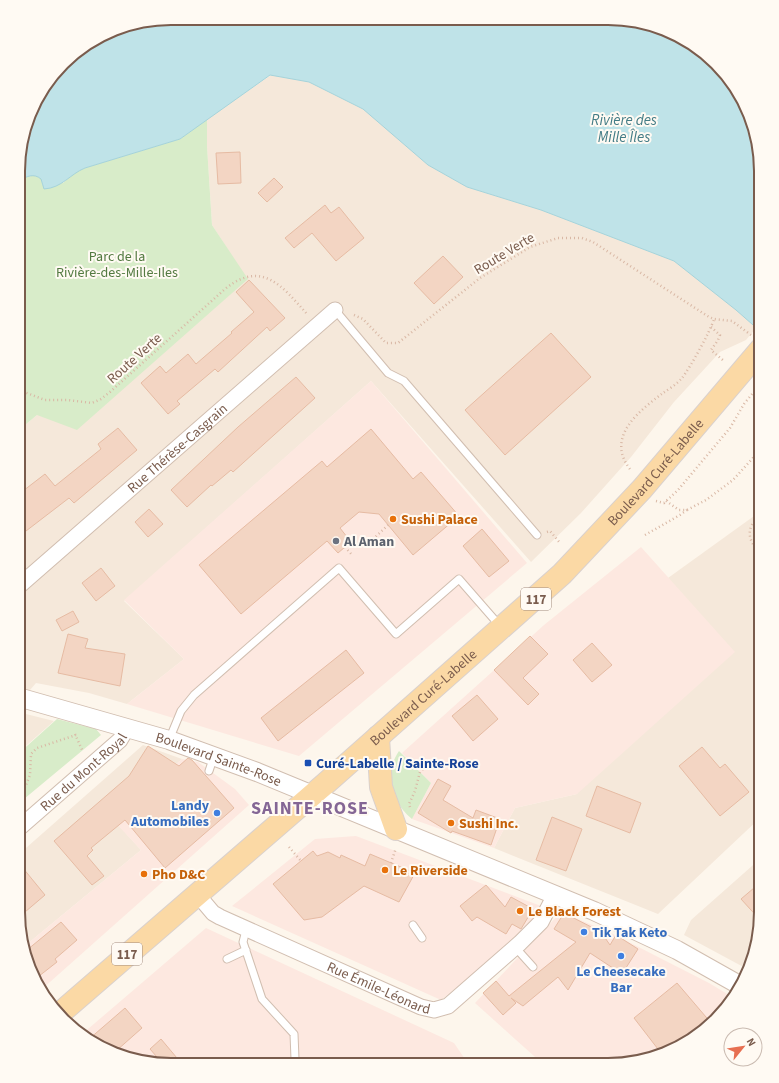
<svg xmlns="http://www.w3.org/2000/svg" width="779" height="1083" viewBox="0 0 779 1083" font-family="'Source Sans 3',sans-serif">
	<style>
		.residential { fill: #f5e8da }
		.commercial { fill: #fde8e0 }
		.green { fill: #d8ecc9 }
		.water { fill: #bfe3e8; stroke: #a5d3da }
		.building { fill: #f3d5c3; stroke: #e6bba3 }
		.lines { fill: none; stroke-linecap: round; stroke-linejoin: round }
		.service-casing { stroke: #d1beb0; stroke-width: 9 }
		.minor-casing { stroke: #d1beb0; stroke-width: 17 }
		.tertiary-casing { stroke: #d1beb0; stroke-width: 20 }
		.primary-casing { stroke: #dad1cd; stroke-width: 24 }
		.path { stroke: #d9b8a5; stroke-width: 2.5; stroke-dasharray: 1 3; stroke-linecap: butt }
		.service { stroke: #fff; stroke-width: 7 }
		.minor { stroke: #fff; stroke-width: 15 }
		.tertiary { stroke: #fff; stroke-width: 18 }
		.primary { stroke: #fbd9a5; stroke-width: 22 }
		.food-dot { fill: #e8710a; stroke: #fffaf3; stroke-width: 1.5 }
		.worship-dot { fill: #6b7280; stroke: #fffaf3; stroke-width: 1.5 }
		.transit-dot { fill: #1a4fb4; stroke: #fffaf3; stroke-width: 1.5 }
		.shop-dot { fill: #3f7fe0; stroke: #fffaf3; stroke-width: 1.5 }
		.labels { text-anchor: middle; stroke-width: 4; stroke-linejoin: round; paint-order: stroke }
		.shield { fill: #fffaf3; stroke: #a28b7f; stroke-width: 1 }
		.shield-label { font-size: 13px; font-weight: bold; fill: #7a5c4d }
		.street-label { font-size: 14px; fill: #7a5c4d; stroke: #fffaf3 }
		.park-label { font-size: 14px; fill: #537a41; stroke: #fffaf3 }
		.food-label { font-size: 14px; font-weight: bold; fill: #c56008; stroke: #fffaf3; text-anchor: start }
		.worship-label { font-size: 14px; font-weight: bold; fill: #5b616d; stroke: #fffaf3; text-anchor: start }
		.transit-label { font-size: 14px; font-weight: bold; fill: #164399; stroke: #fffaf3; text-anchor: start }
		.shop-label { font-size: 14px; font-weight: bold; fill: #366cbe; stroke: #fffaf3; text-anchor: end }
		.water-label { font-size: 15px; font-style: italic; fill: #437c86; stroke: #fffaf3 }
		.district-label { font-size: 18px; font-weight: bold; letter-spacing: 1px; fill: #846695; stroke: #fffaf3 }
		.rim { fill: none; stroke: #7a5c4d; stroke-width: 2 }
	</style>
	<rect width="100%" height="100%" fill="#fdf6ec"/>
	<path class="residential" d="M271,75L309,82L363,109L428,165L467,187L541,210L674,261L736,310L756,328L746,340L720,352L674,402L631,457L581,513L531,562L371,381L124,601L184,659L127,704L89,693L36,683L18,704L19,430L37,415L247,279L212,225L207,146V119Z
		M761,511V817L658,914L494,848L515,808L577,794L668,578Z
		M18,712L54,721L18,753Z
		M143,745L182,759L112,818L141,850L26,945L18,912V855Z
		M761,858V922L753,962L749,970L684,935L691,920Z"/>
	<path class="commercial" d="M371,381L527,563L299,756L127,704L184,659L124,600Z
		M641,547L735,652L577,794L515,808L494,848L412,819L431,783L402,753L544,625Z
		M182,759L198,762L235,789L249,805L41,990L34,980L26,945L141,850L112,819Z
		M356,836L541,906L525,932L441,1000L232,906L315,839Z
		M561,912L611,933L709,983L734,998L709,1027L676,1049L608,1065H544L475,1003Z
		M206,928L454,1043L469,1065L151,1064L86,1039L81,1035Z"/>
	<path class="green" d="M207,119V146L212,225L248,279L77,430L37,415L19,430V181C27,176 34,173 42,179V185L63,183L75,172L85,168L180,139Z
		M57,719L96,729L101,735L18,804V754Z
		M399,751L431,783L412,819C391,802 383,774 399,751Z"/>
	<path class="water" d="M171,18L628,19L666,30L701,49L745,103L761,171V332L736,310L674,261L541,210L467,187L428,165L363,109L309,82L270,75L180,139L85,168C70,174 62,188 44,189L41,179C34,173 27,176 19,181V151L38,95L70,56L121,26Z"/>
	<path class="building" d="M240,152L241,183L218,184L216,153Z
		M274,178L283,187L267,202L258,193Z
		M325,205L331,213L339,207L364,238L336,261L312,233L294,248L285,238Z
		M443,256L463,277L434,304L414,283Z
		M249,280L285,318L270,331L267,327L218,372L215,369L177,401L180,404L168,414L141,383L160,366L166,373L188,354L196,364L232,333L231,332L254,312L236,292Z
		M551,333L591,377L505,455L465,410Z
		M296,377L315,398L233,472L231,470L212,486L211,485L187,507L171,490L238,427Z
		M118,428L137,450L74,503L69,498L26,531L19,521V494L45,474L55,486L101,449L98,444Z
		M371,429L413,479L421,472L459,516L413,555L379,514L359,512L340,528L351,542L345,547L338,553L327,541L241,614L199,565L322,461L327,467Z
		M149,509L163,524L148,537L135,522Z
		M482,529L509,561L489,577L463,546Z
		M101,568L115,586L96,601L82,583Z
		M73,611L79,622L62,631L56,620Z
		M68,634L88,639L85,648L125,654L120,686L58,673Z
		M530,636L548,654L523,678L539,694L528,705L494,670Z
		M592,643L612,665L592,682L573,660Z
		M346,650L364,673L278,741L261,718Z
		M477,695L498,719L473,741L452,716Z
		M148,746L179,766L188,758L192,760L234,808L165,868L125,820L91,848L93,850L87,856L104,876L92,885L54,841L129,776Z
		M702,747L720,768L725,764L749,792L720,816L679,766Z
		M438,779L451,786L443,800L473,818L476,810L500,819L491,845L452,831L451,833L418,813Z
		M597,786L641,803L630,833L586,816Z
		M552,817L582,829L566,871L536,860Z
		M313,851L317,856L328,852L340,858L341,855L365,866L370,854L415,873L399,902L364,886L322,917L304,920L273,884Z
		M18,862L45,895L25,912L18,903Z
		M761,882V921L741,899Z
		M486,885L505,907L511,897L533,909L521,929L512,924L506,934L477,917L472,921L460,906Z
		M564,913L601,932L610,945L616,935L638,949L622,974L590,953L568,990L558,977L523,1006L511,998L516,1003L503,1015L483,993L496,981L509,996L576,942L554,929Z
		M61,922L77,940L55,959L57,962L34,980L27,950Z
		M677,983L712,1024L676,1049L661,1053L634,1018Z
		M125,1008L142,1028L116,1051L88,1040Z
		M161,1039L182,1064H163L150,1049Z"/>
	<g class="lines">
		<defs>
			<path id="service" d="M335,310L388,373L404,381L537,535
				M169,740L181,711L194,695L339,568L396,634L459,579L500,626
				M209,771L214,756
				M413,925L422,938
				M246,930L243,942L262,999L294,1034L295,1059L289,1064
				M515,947L533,967
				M227,959L246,950
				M295,1059L302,1064"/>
			<g id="minor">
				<path id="s1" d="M19,586L335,310"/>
				<path id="s2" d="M18,829L120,740L127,728"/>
				<path id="s3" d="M197,894L213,913L220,917L421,1007L434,1010L448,1006L520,943L541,922L555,895"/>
			</g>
			<g id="tertiary">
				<path id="s4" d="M18,697L169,740L257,772L594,911L677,950L741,986"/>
			</g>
			<g id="primary">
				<path d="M378,737L381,787L396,829"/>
				<path id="s5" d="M58,1015L325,784L562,574L642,489L761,349"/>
			</g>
		</defs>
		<use href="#service" class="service-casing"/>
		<use href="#minor" class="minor-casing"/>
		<use href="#tertiary" class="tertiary-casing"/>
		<use href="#primary" class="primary-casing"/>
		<path class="path" d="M354,315L363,319L386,343H398L480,278L530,247L558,238H582L593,242L709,317L714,319L732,321L751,335
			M711,327L720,335L718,340L711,350L724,361
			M757,388L761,392
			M19,390L45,400H68L92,403L101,399L110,392L225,289C262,259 283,287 307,314
			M630,469C605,437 639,411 663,393C669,389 677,384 682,378C690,368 710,332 714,319
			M656,501L664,503L678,490L730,428L744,404L761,383
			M666,501L679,510H687L706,500L733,480L761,449
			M547,532L550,531L560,543
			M645,535L680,515L687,510
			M370,542L388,525
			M345,547L353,556
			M761,553C746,540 746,527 761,514
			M75,734L83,752
			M18,798L24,790L30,775L31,754L37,748L76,735
			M410,807L409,804L415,791L420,772L435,757
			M289,847L301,861
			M391,863L396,848"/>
		<use href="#service" class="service"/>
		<use href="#minor" class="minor"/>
		<use href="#tertiary" class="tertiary"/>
		<use href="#primary" class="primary"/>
	</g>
	<g class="food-dot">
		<circle cx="393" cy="519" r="4"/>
		<circle cx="451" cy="823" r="4"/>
		<circle cx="385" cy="870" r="4"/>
		<circle cx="144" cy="874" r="4"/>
		<circle cx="520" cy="911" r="4"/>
	</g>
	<circle class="worship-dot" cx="336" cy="541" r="4"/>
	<rect class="transit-dot" x="304" y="759" width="8" height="8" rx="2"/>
	<g class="shop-dot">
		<circle cx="217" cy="813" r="4"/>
		<circle cx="584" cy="932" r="4"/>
		<circle cx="621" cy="956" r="4"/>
	</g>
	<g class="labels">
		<g class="shield">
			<rect x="521" y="588" width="30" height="22" rx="3"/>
			<rect x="112" y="943" width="30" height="22" rx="3"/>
		</g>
		<g class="shield-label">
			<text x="536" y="604">117</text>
			<text x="127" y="959">117</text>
		</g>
		<g class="street-label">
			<text transform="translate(504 253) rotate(-31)" y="5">Route Verte</text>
			<text transform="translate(134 358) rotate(-42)" y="5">Route Verte</text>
			<text dy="5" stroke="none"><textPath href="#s1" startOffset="210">Rue Thérèse-Casgrain</textPath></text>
			<text dy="5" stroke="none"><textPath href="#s5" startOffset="808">Boulevard Curé-Labelle</textPath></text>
			<text dy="5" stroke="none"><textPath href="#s5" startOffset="484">Boulevard Curé-Labelle</textPath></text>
			<text dy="5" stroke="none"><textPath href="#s4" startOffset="210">Boulevard Sainte-Rose</textPath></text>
			<text dy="5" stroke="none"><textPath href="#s2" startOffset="87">Rue du Mont-Royal</textPath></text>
			<text dy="5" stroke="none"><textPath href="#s3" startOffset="207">Rue Émile-Léonard</textPath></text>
		</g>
		<g class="park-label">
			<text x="117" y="261">Parc de la<tspan x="117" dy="16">Rivière-des-Mille-Iles</tspan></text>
		</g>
		<g class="food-label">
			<text x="401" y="524">Sushi Palace</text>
			<text x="459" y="828">Sushi Inc.</text>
			<text x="393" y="875">Le Riverside</text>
			<text x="152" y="879">Pho D&amp;C</text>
			<text x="528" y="916">Le Black Forest</text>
		</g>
		<g class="worship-label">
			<text x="344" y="546">Al Aman</text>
		</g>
		<g class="transit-label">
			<text x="316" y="768">Curé-Labelle / Sainte-Rose</text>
		</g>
		<g class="shop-label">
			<text x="209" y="810">Landy<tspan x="209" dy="16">Automobiles</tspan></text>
			<text x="592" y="937" text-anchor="start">Tik Tak Keto</text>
			<text x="621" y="976" text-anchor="middle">Le Cheesecake<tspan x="621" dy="16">Bar</tspan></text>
		</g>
		<g class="water-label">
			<text x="624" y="125">Rivière des<tspan x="624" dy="17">Mille Îles</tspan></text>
		</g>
		<g class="district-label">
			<text x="310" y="814">SAINTE-ROSE</text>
		</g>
	</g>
	<path d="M0 0H779V1083H0ZM171 25H608A146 146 0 0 1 754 171V912A146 146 0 0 1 608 1058H171A146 146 0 0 1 25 912V171A146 146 0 0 1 171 25Z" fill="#fffaf3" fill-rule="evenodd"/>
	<path class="rim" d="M171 25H608A146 146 0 0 1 754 171V912A146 146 0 0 1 608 1058H171A146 146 0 0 1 25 912V171A146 146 0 0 1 171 25Z"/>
	<g transform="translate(743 1047) rotate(60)"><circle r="19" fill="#fffaf3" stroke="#cabbb1"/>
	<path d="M0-3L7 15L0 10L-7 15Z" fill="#e76f51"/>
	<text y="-6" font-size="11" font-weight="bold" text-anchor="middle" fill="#7a5c4d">N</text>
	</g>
</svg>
